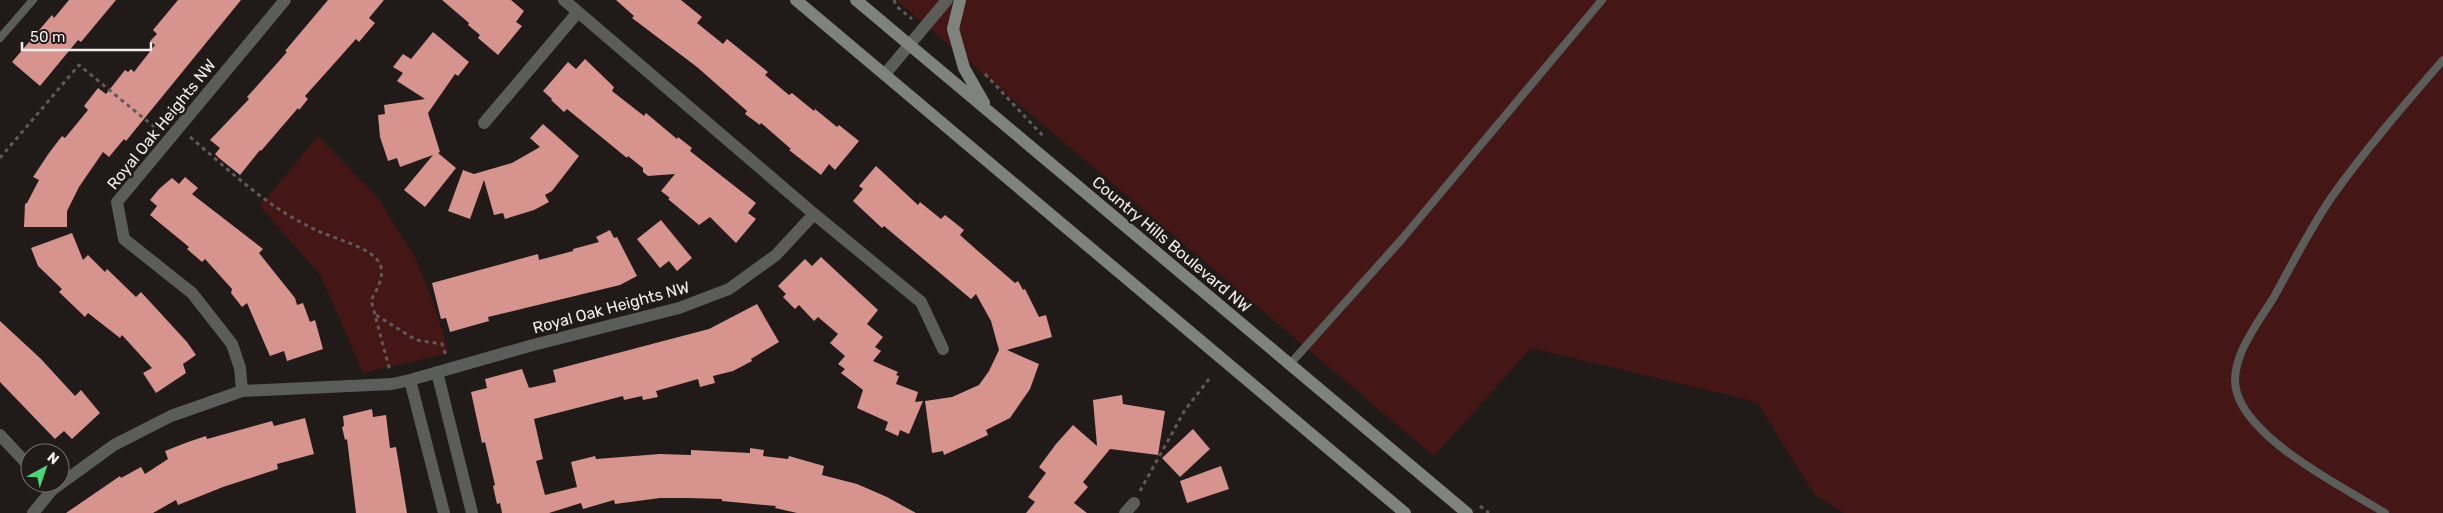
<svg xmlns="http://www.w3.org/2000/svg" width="2443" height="513" viewBox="0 0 2443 513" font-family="Rubik,sans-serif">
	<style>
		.green { fill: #451616 }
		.building { fill: #d7938e }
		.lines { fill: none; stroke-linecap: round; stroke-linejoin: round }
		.path { stroke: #605a5a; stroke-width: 3; stroke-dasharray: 4 4; stroke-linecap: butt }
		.service { stroke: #5b5d5b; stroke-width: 8 }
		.minor { stroke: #5b5d5b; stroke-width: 12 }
		.secondary { stroke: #7f8380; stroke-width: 12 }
		.labels { text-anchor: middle; stroke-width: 5; stroke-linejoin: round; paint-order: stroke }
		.street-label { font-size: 16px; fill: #f3eeee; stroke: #201a19 }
	</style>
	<rect width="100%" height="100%" fill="#201a19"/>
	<path class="green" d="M896,0H2443V513H1844L1814,494L1757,402L1531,348L1434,456Z
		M318,136L378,198L415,258L432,299L449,353L363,373L321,276L260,206Z"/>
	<path class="building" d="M69,0H116L81,42L78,40L40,86L12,62L52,15L54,18Z
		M178,0H241L126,141L124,139L109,157L103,152L79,187L67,211V227H24L25,204L27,203L39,180L33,177L49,153L62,136L65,138L88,110L84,106L98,88L106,94L125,70L128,72L131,69L134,72L155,45L150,41L157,34L153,30Z
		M328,0H384L369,18L375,23L359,42L356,39L323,76L305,96L308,99L299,110L298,108L261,151L260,150L240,175L219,158L215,154L220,148L210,140L249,99L247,97L287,52L285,51Z
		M442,0H511L524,11L516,22L522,26L498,55L478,38L480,35L468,25L469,23Z
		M616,0H681L702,17L697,23L723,44L727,39L768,72L765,75L789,95L792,93L814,111L815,109L837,127L839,125L859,141L835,170L829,164L821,175L789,150L791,149L761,123L760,125L745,114L747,111L697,67L632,18L634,16Z
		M433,32L469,62L458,76L455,74L428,113L440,152L438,153L456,168L425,207L404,190L433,155L400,167L397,158L388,161L380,137L378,115L385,114L384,105L425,99L397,81L403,73L393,67L403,54L411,59Z
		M585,59L614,87L612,91L644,116L646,113L677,139L678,137L692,148L690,151L756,203L748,213L756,219L736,243L710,217L699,225L668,199L670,198L661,191L675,174L648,176L643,172V168L628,156L627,158L567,109L564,112L551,100L552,99L543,91L568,62L576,69Z
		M543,124L579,156L552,191L545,195L549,202L534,210L505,219L503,213L494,215L484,180L470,219L448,211L463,170L474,174L512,163L540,147L530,138Z
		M876,166L918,205L920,202L941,219L945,215L964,230L960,235L979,252L1015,283L1018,281L1023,290L1025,289L1039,317L1046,315L1052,337L1007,350L1039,364L1030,389L1010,418L986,430L988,435L944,455L943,451L932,453L925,401L952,397L979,385L989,371L999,350L991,321L976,294L971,299L884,226L882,228L853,201L863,189L859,186Z
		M185,177L198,188L192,194L263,249L259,253L295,298L297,305L303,303L310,322L315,320L323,349L287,361L284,351L270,356L247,303L242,307L231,293L232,289L205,259L202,262L187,249L189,247L150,215L157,206L150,200L159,189L172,178L179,184Z
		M661,220L692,258L677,271L669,261L660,268L637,239Z
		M610,230L614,238L617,237L637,276L620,285L488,317L489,321L450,332L446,318L441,319L432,283L538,254L539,260L573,251V249L599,242L596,237Z
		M72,233L83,260L88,255L105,272L107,269L136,297L141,292L187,342L196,355L183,364L186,373L156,393L143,373L152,368L122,335L120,338L88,313L85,317L59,292L62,289L38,266L31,248Z
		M821,257L878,310L867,324L883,337L875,347L881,351L873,361L898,372L896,375L899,376L896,384L918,392L915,402L923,401L909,434L900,430L898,436L885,430L888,422L857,408L863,390L841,373L845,369L838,364L845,356L830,343L838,334L818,317L814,321L799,305L795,309L783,297L786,294L778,286L805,259L812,266Z
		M757,304L779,342L751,359L752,361L733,371L713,376L715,383L700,387L698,379L656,391L658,397L643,400L642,396L624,400L623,396L534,419L543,459L536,461L545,495L577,487L571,462L595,456L596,459L660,454L691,455V450L750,453V448L764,450L763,456L788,459L789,456L824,466L822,475L857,484L887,497L916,513H797L775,508L776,506L722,501V499L687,498H660L615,504L614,500L583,509L581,503L549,513H502L500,503L497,504L493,486L495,485L485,442L482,443L471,392L487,388L485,379L522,369L529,388L556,382L553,370L709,329Z
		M0,321L41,359L75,396L81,390L100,413L72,439L64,431L55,439L0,382Z
		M1122,395L1123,404L1165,411L1158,455L1110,449L1083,482L1088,487L1074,503L1087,513H1026L1035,502L1028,497L1046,473L1039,467L1056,444L1073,425L1097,446L1093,400Z
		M372,409L373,417L386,415L390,448L396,447L407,513H356L347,439L345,440L342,427L344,426L343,416Z
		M305,418L314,454L277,464L278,469L223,487L178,505L176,500L153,513H66L120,476L121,478L141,467L145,474L168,459L165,451L188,442L206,436L207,439L272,421L274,426Z
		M1193,429L1210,449L1180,477L1162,458Z
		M1221,466L1229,489L1187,503L1180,481Z"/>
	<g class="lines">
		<path class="path" d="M894,0L896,6L912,19
			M985,74L1044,137
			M190,137C230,171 268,208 316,230C334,239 372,247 380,264C385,276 377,290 371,300L390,371
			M0,158L79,65L158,130
			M376,315L416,340L442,344L446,356
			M1140,491L1185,410L1209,379
			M1480,506L1489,513"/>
		<path class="service" d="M0,38L33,0
			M1290,364L1402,239L1602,0
			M2385,513C2343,487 2252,442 2237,393C2227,361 2258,323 2274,297C2292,264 2310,229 2331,198C2365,150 2404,105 2443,60"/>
		<path class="minor" d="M885,74L947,0
			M484,123L578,12
			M814,214L921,302L943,349
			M437,372L472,513
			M410,380L444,513
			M242,391L240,368L232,344L192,293L124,239L117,202L285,0
			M0,435L30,467
			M33,513L52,490L114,445L171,416L242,391L392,384L410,380L533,345L679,308L729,289L776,255L814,214L564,0
			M1125,513L1134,503"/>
		<path class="secondary" d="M796,0L1405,513
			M856,0L1467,513
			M960,0L953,29L964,68L984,103"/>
	</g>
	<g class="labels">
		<g class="street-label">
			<text transform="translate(161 124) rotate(-51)" y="6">Royal Oak Heights NW</text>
			<text transform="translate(1172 244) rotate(40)" y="6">Country Hills Boulevard NW</text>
			<text transform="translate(611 307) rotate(-15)" y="6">Royal Oak Heights NW</text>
		</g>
	</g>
	<g transform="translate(45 468) rotate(40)"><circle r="24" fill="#201a19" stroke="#746f6e"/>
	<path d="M0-4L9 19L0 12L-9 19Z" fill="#4bd677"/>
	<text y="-8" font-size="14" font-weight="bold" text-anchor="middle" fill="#f3eeee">N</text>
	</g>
	<path d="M22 42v8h129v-8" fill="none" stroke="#f3eeee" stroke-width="2.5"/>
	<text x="30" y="42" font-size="15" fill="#f3eeee" stroke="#201a19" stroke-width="4" paint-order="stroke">50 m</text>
</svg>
